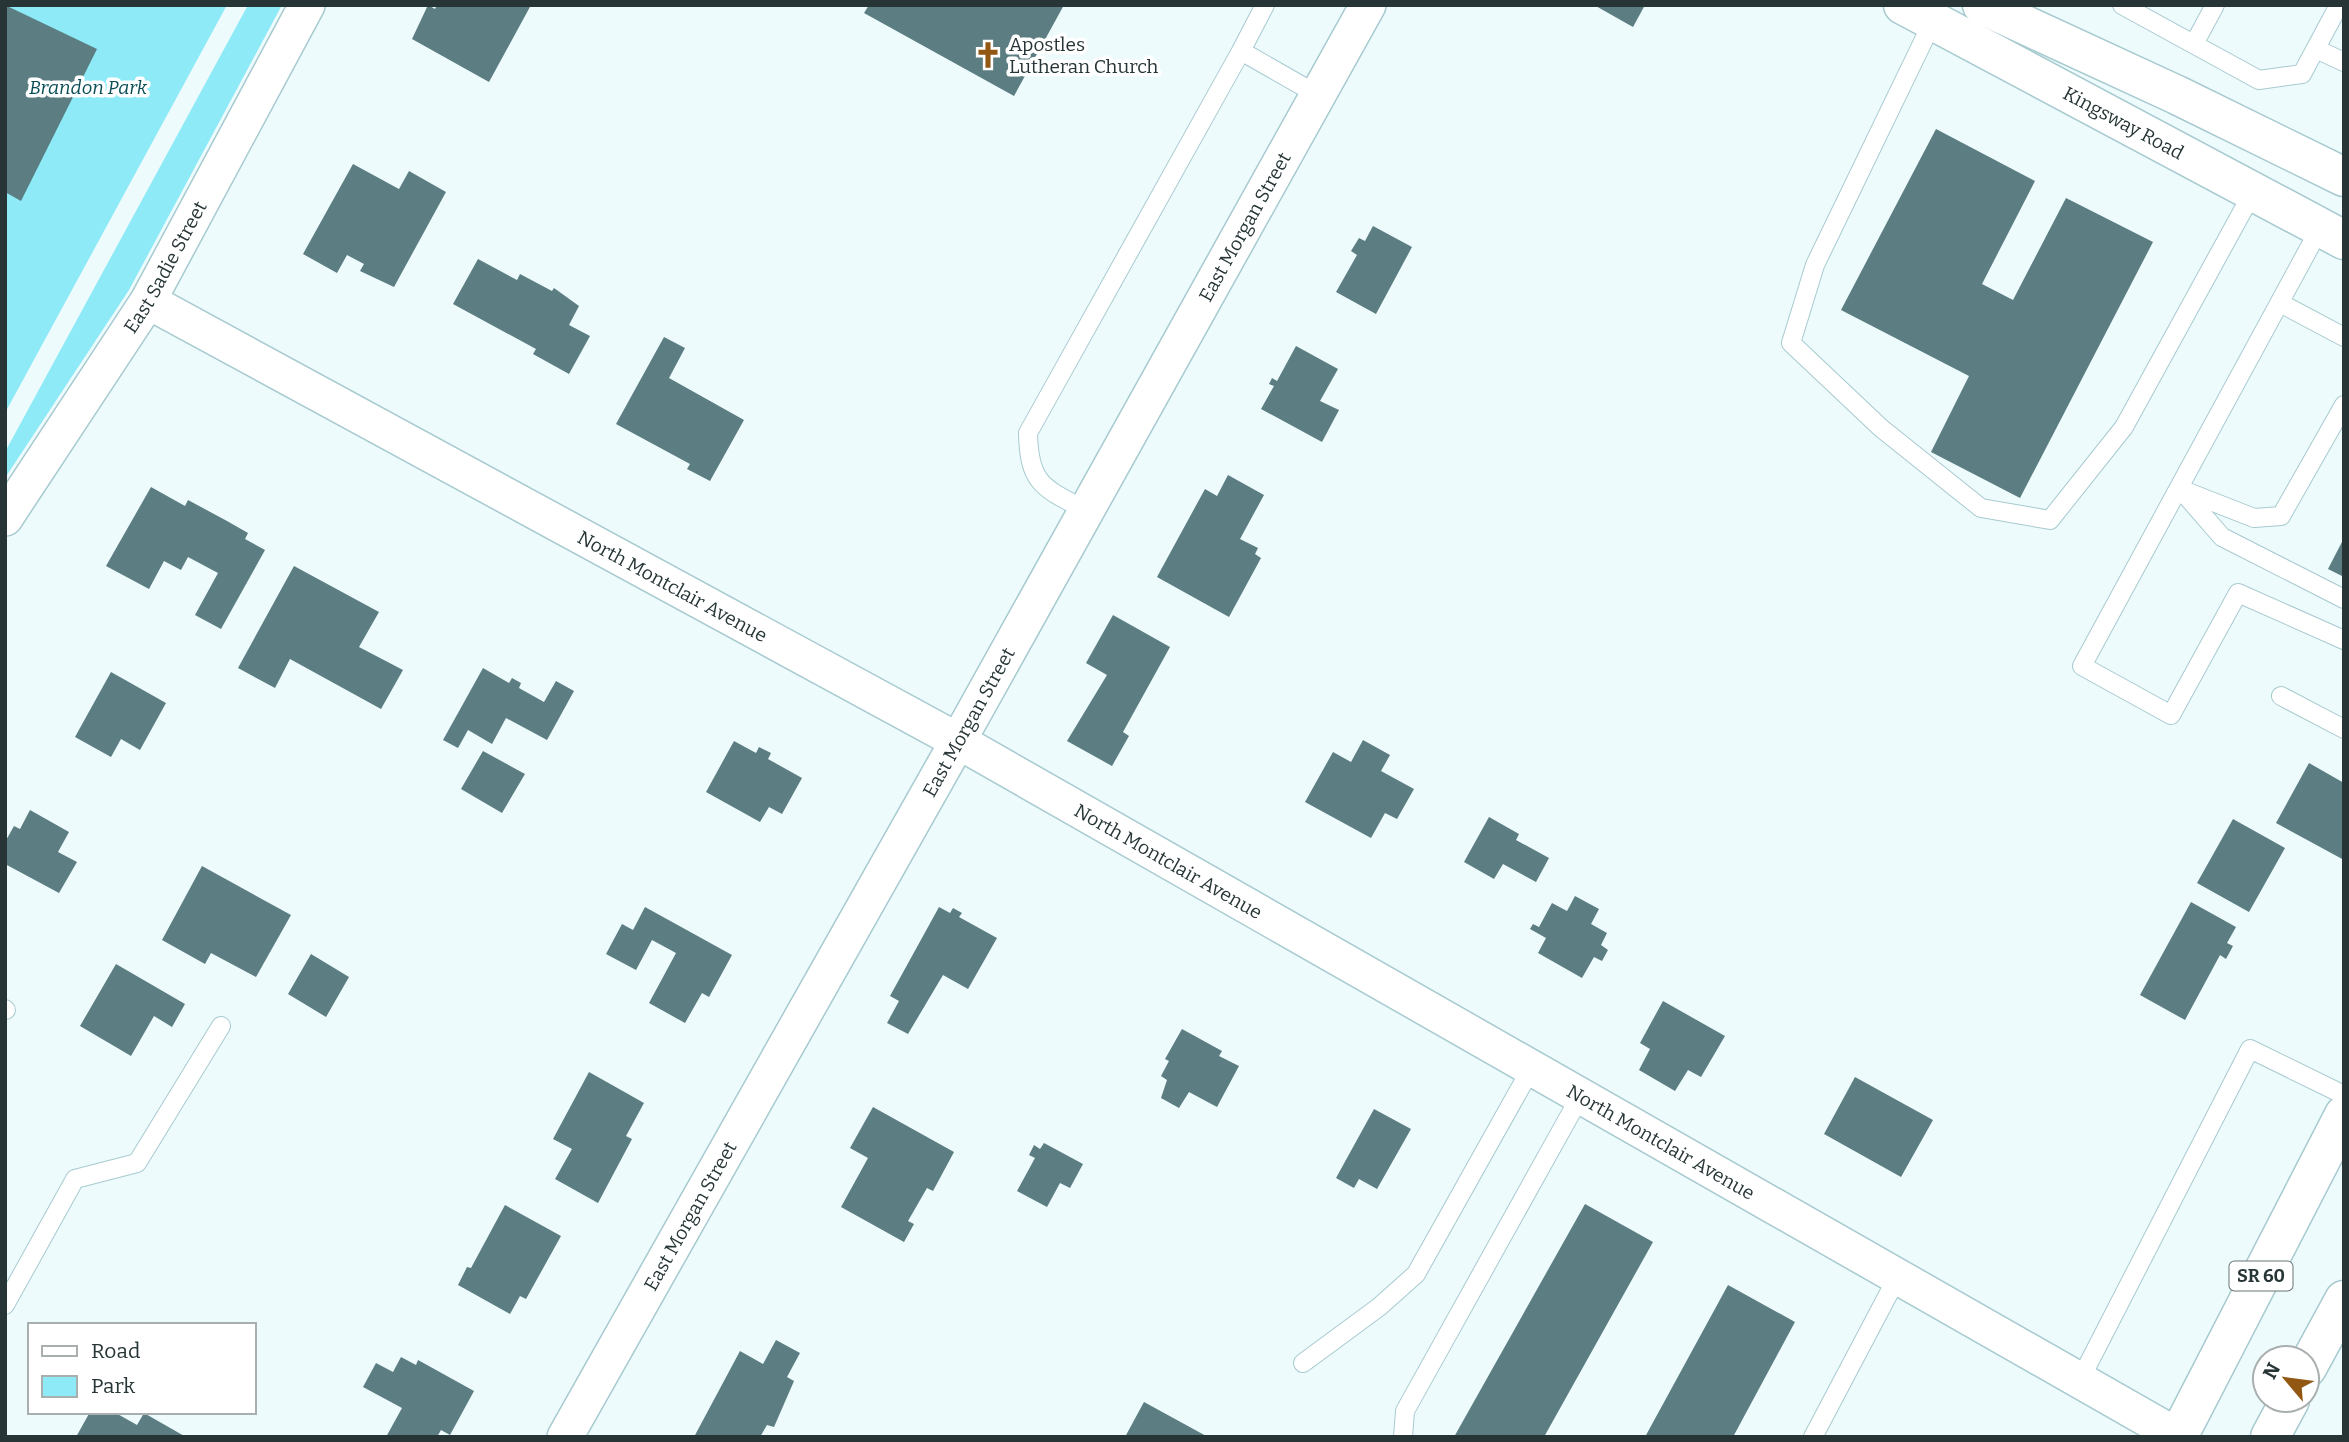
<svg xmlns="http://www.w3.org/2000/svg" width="2349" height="1442" viewBox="0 0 2349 1442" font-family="Bitter,serif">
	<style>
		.green { fill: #8deaf6 }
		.building { fill: #5c7d81 }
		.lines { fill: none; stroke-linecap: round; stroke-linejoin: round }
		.service-casing { stroke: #a7cacf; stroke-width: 20 }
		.minor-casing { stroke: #a7cacf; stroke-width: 38 }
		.tertiary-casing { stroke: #a7cacf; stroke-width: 41 }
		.trunk-casing { stroke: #a7cacf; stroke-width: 41 }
		.service { stroke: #fff; stroke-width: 18 }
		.minor { stroke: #fff; stroke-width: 35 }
		.tertiary { stroke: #fff; stroke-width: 38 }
		.trunk { stroke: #fff; stroke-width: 38 }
		.labels { text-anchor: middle; stroke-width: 7; stroke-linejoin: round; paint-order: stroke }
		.shield { fill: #fff; stroke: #687273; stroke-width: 2 }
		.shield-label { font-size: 18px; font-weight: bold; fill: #273537 }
		.poi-label { font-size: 19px; fill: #273537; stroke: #fff; text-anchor: start }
		.park-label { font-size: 19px; font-style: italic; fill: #0a4e55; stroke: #fff }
		.street-label { font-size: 19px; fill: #273537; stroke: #fff }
	</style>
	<rect width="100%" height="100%" fill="#edfbfd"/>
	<path class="green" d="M5,5H227L5,413Z
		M248,5H282L129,290L5,478V452Z"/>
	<path class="building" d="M428,5L435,9L437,5H531L489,82L412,39Z
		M869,5H1064L1014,96L864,13Z
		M1594,5H1645L1633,27Z
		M7,6L97,49L21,201L5,192Z
		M1936,129L2035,181L1982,284L2013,300L2066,198L2153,242L2020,498L1931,452L1969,376L1841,310Z
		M353,164L399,189L409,171L446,192L394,287L360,271L364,264L347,255L337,273L303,254Z
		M1373,226L1412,247L1376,314L1336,292L1357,255L1351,251L1359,238L1365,241Z
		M478,259L517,280L520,274L552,291L554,288L579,306L569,325L590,336L569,374L533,354L536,349L453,304Z
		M664,337L685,348L669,378L744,420L710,481L687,469L690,464L616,424Z
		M1296,346L1338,369L1320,401L1339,410L1322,442L1261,409L1274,386L1269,384L1272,378L1277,381Z
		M1228,475L1264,495L1240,539L1258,548L1255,554L1261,558L1229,617L1157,577L1205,489L1217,496Z
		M151,487L185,506L188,500L227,521L248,533L245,539L265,550L221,629L195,615L218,573L188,557L181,570L164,561L149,589L106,566Z
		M2344,538V577L2328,569Z
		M294,566L379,612L359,647L403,670L381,709L290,659L275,688L238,668Z
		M1113,615L1170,647L1123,732L1129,736L1112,766L1067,741L1107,675L1086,663Z
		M483,668L509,683L512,678L521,683L519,688L544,702L556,681L574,691L547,740L506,718L492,744L468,730L458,748L443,740Z
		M111,672L166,703L140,750L121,739L111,757L75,737Z
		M1363,740L1390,755L1381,771L1414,789L1397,819L1385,813L1371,838L1305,802L1333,752L1351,762Z
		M734,741L756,753L759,747L771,753L768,759L802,778L782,814L769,807L760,822L706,792Z
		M483,751L525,774L502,813L461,789Z
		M2309,763L2344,783V860L2276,823Z
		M30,810L69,832L58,852L77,862L59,893L5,864V842L14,826L20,829Z
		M1489,817L1519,834L1516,840L1549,858L1536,882L1503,864L1494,879L1464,862Z
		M2233,819L2285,848L2249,912L2197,883Z
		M202,866L291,915L256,977L211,953L205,964L162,940Z
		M1575,896L1599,909L1591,924L1607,933L1601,945L1608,950L1602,961L1594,957L1582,978L1538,953L1546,938L1530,929L1533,924L1539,927L1552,903L1567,911Z
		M2191,902L2236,927L2227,943L2233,946L2226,959L2220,955L2185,1020L2140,995Z
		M645,907L732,955L709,997L702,993L685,1023L649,1003L676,953L652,940L636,970L606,954L622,924L633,930Z
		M939,907L950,913L953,908L962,913L959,917L997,938L968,989L943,975L908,1034L887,1023L899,1001L890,996Z
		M311,954L349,977L326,1017L288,994Z
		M116,964L185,1004L172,1027L154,1016L131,1056L80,1026Z
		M1663,1001L1725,1036L1701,1077L1688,1070L1675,1091L1639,1070L1650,1049L1640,1043Z
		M1182,1029L1222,1051L1219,1056L1239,1066L1217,1107L1189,1092L1179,1108L1161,1098L1167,1080L1161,1076L1169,1061L1165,1059Z
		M589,1072L644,1103L626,1136L632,1139L598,1203L555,1179L572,1149L553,1139Z
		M1855,1077L1933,1120L1901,1177L1824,1134Z
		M873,1107L954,1152L933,1191L927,1188L908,1221L914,1224L904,1242L841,1207L868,1158L850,1148Z
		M1374,1109L1411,1129L1377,1189L1359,1179L1354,1188L1336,1178Z
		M1044,1143L1083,1164L1070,1188L1060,1183L1047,1207L1017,1191L1035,1158L1029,1155L1034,1145L1040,1149Z
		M1585,1204L1653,1242L1544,1437H1454Z
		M505,1205L561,1236L526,1299L520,1296L510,1314L458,1285L467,1267L471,1268Z
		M1728,1285L1795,1322L1733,1437H1645Z
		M776,1340L800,1353L787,1377L794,1381L774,1427L767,1425L760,1437H694L740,1351L763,1364Z
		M401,1357L416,1365L418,1360L474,1391L450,1435L441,1430L437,1437H386L402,1408L363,1387L376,1363L393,1372Z
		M1144,1402L1208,1437H1125Z
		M90,1412H114L137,1425L144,1413L186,1437H76Z"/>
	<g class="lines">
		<defs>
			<path id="service" d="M1265,5L1241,51L1318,95
				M2122,5L2259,80L2302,74L2339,5
				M1933,21L1815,265L1791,343L1881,428L1981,508L2050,520L2124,427L2253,192
				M2194,44L2215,5
				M2316,49L2344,62
				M2320,228L2082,666L2171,715L2238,593L2344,640
				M2280,303L2344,337
				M2180,489L2254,518L2281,516L2344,405
				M2182,491L2222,537L2344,599
				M1087,511C1044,488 1029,485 1028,433L1241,51
				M2281,696L2344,729
				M5,1009L6,1010
				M5,1305L75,1179L137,1163L221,1026
				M1303,1363L1379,1307L1416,1274L1532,1067
				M2080,1380L2250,1049L2344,1095
				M1403,1437L1405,1411L1581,1095
				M1813,1437L1899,1274"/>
			<g id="minor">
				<path id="s1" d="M148,301L958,741L2179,1437"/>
				<path id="s2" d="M5,518L148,301L307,5"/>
				<path id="s3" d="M565,1437L958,741L1368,5"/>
			</g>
			<g id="tertiary">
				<path id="s4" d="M1903,5L2344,240"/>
				<path d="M1982,5L2177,95L2344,177"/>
			</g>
			<path id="trunk" d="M2307,1368L2344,1300
				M2178,1437L2344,1115
				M2270,1437L2290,1400"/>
		</defs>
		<use href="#service" class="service-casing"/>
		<use href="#minor" class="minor-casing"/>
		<use href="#tertiary" class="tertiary-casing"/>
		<use href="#trunk" class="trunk-casing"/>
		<use href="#service" class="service"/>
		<use href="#minor" class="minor"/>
		<use href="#tertiary" class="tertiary"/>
		<use href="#trunk" class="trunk"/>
	</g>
	<defs>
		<symbol id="church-bare" viewBox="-9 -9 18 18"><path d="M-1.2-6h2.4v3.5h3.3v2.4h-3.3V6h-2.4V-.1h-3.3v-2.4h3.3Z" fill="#915713" stroke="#fff" stroke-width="2.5" paint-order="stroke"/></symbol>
	</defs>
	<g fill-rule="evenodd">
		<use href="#church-bare" x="969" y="36" width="38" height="38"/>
	</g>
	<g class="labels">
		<rect class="shield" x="2229.5" y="1261.5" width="63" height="29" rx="5"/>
		<g class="shield-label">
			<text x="2261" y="1282">SR 60</text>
		</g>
		<g class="poi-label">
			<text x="1009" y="51">Apostles<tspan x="1009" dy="22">Lutheran Church</tspan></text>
		</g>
		<g class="park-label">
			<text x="88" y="94">Brandon Park</text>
		</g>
		<g class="street-label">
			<text dy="7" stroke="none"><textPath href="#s4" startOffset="250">Kingsway Road</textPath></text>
			<text dy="7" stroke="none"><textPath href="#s3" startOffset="1388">East Morgan Street</textPath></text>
			<text dy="7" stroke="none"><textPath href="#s2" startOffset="298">East Sadie Street</textPath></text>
			<text dy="7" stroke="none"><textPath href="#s1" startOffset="597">North Montclair Avenue</textPath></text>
			<text dy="7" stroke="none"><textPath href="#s3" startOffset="821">East Morgan Street</textPath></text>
			<text dy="7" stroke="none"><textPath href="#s1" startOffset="1164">North Montclair Avenue</textPath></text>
			<text dy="7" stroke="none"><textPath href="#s1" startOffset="1731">North Montclair Avenue</textPath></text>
			<text dy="7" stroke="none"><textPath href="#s3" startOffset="254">East Morgan Street</textPath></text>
		</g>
	</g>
	<rect width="2349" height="1442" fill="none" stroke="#273537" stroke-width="14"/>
	<rect x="28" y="1323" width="228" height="91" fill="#ffffff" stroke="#a9aeaf" stroke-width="2"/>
	<rect x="42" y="1346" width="35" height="10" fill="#ffffff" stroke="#a9aeaf" stroke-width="2"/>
	<text x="91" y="1358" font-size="21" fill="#273537">Road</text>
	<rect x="42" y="1376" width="35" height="21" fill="#8deaf6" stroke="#a9aeaf" stroke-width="2"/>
	<text x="91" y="1393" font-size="21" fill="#273537">Park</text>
	<g transform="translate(2286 1379) rotate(299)"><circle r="33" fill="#ffffff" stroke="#a9aeaf" stroke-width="2"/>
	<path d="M0-5L12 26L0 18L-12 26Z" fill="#915713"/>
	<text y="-10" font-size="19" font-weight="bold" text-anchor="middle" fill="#273537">N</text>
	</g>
</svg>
